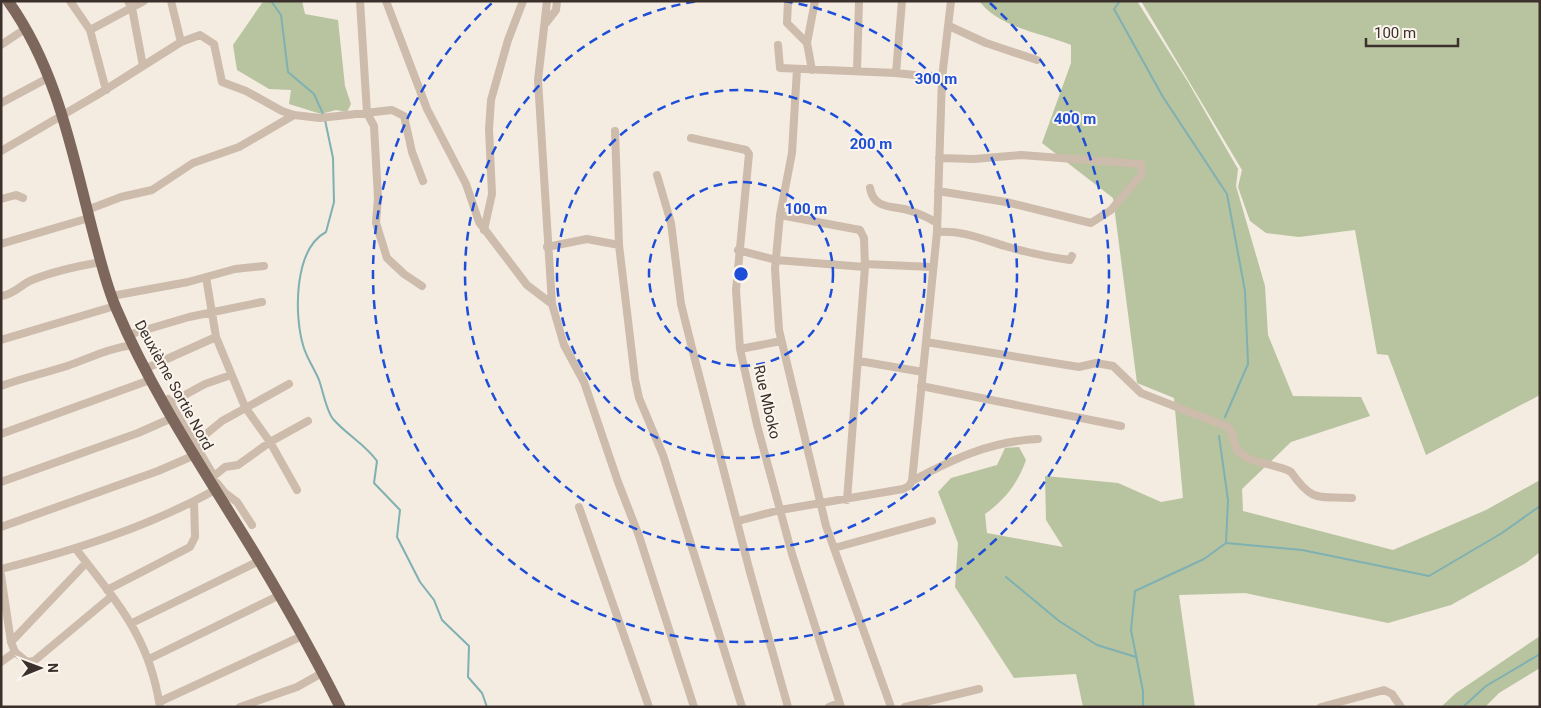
<svg xmlns="http://www.w3.org/2000/svg" width="1541" height="708" viewBox="0 0 1541 708" font-family="Roboto,sans-serif">
	<style>
		.green { fill: #b8c4a0 }
		.lines { fill: none; stroke-linecap: round; stroke-linejoin: round }
		.stream { stroke: #7fb0b2; stroke-width: 2 }
		.street { stroke: #cdbbac; stroke-width: 8 }
		.primary { stroke: #7d675c; stroke-width: 11 }
		.ring { fill: none; stroke: #1d4ed8; stroke-width: 2.5; stroke-dasharray: 9 6 }
		.labels { text-anchor: middle; stroke-width: 4; stroke-linejoin: round; paint-order: stroke }
		.street-label { font-size: 15px; fill: #3b302b; stroke: #fbf5ee }
		.centre { fill: #1d4ed8; stroke: #fbf5ee; stroke-width: 2.5 }
		.ring-label { font-size: 15px; text-anchor: middle; font-weight: bold; fill: #1d4ed8; stroke: #fbf5ee; stroke-width: 4; stroke-linejoin: round; paint-order: stroke }
	</style>
	<rect width="100%" height="100%" fill="#f4ebe1"/>
	<path class="green" d="M266,1H302L305,14L338,20L345,86L351,104L347,112L336,110L321,114L289,104L291,90L269,89L237,70L233,45L262,3Z
		M979,1H1137L1188,82L1238,169L1236,186L1265,286L1268,335L1293,396L1361,397L1370,416L1291,442L1242,489L1243,511L1393,550L1486,510L1540,480V552L1526,563L1451,605L1388,623L1245,593L1179,595L1195,707H1083L1076,674L1014,678L955,587L958,543L938,492L951,478L997,465L1005,448L1019,447L1026,460C1018,483 1005,500 985,514L987,533L1063,547L1046,520L1045,476L1118,483L1161,502L1183,498L1174,398L1137,383L1113,198L1042,143L1071,63V45C1041,32 1001,29 979,1Z
		M1141,1H1540V395L1426,455L1388,355L1377,354L1355,230L1299,237L1266,233L1250,221L1238,187L1242,170Z
		M1540,636V668L1499,693L1485,707H1441L1456,693Z"/>
	<g class="lines">
		<path class="stream" d="M271,1L281,15L288,72L314,94L324,116
			M1120,1L1114,9L1163,97L1227,194L1245,291L1248,364L1225,417
			M325,120L333,158L334,202L326,232C294,249 294,314 303,345C306,357 314,368 319,380C323,391 326,410 333,419C347,435 365,444 377,461L374,483L400,510L397,537L420,582L434,600L442,620L469,646L468,677L482,693L487,707
			M1226,543L1302,550L1429,576L1502,533L1540,506
			M1006,577L1059,621L1097,645L1136,657
			M1143,707V691L1131,630L1135,591L1204,559L1226,543L1228,500L1219,436
			M1463,707L1486,686L1540,654"/>
		<path class="street" d="M70,1L90,30L106,90
			M128,1L132,8L143,66
			M171,1L181,42
			M360,1L367,113L374,126L378,198L376,223L387,258L404,274L422,286
			M386,1L427,109L466,184L479,222L527,285L552,304
			M547,1L538,80L552,304L564,345L584,382L618,482L639,536L694,707
			M788,1L787,23L807,43L812,70
			M546,23L556,10L557,1
			M949,26L986,43L1037,60
			M90,30L144,1
			M807,43L815,1
			M1,45L25,29
			M778,45L780,68L896,73L942,78
			M797,69L792,153L780,215L775,269L779,330L826,526L891,707
			M857,71L859,1
			M896,73L902,1
			M1,103L50,77
			M615,131L619,245L635,379L639,398L663,455L742,707
			M691,138L746,150L749,154L736,290L740,349L757,425L792,554L841,707
			M1,151L97,95L181,42L200,35L214,44L222,82L246,91L282,111L294,115L320,118L392,110L404,116L412,152L423,181
			M657,175L671,223L681,304L693,352L750,572L788,707
			M870,188C874,211 895,205 911,211C920,214 929,218 937,223
			M938,191L1006,202L1091,223L1111,210L1142,174L1141,164L1021,155L974,159L939,158
			M1,199L16,195L23,198
			M87,210L121,197L152,190L193,163L239,147L294,115
			M780,215L860,230L864,238L865,267L847,500
			M484,230L492,194L489,129L491,100L508,40L523,1
			M937,232C962,230 982,239 1005,246C1026,252 1048,257 1070,260L1072,256
			M1,244L89,218
			M547,247L587,239L619,245
			M738,250L776,260L865,267
			M865,264L932,267
			M206,277L216,337L245,407L270,442L297,490
			M1,296C15,294 20,285 32,280C54,271 78,266 101,262
			M112,296L188,282L235,269L264,266
			M128,335L189,317L262,302
			M1,340L115,306
			M926,342L1079,367L1096,363L1113,366L1141,393L1228,427C1235,434 1232,445 1239,452C1252,465 1276,463 1291,472C1313,503 1317,496 1352,498
			M740,349L781,341
			M859,361L923,372
			M149,367L216,337
			M1,386C23,378 45,373 67,366C90,358 109,348 133,345
			M921,386L1121,426
			M168,399L214,476L225,467L238,465L270,442L308,421
			M170,403L205,384L231,375
			M1,434L150,380
			M194,444L222,421L289,384
			M912,481C953,459 991,441 1038,439
			M1,482L138,433L172,418
			M217,483L225,493L237,502L252,525
			M579,507L649,707
			M738,521L780,510L903,489L909,486L912,481L937,232L942,78L951,1
			M1,527L158,471L195,455
			M834,548L932,521
			M76,549C118,604 149,636 160,707
			M1,569C75,550 148,527 215,490
			M1,575L11,642L15,652L27,662L34,661L112,596
			M107,590L190,547L195,537L194,502
			M132,623L259,561
			M11,642L86,563
			M149,659L280,595
			M1,662L15,652
			M159,702L302,636
			M240,707L297,687L322,673
			M829,707L839,703
			M905,707L979,689
			M1321,707L1384,690L1392,694L1401,707"/>
		<path class="primary" d="M8,1C59,72 73,158 95,240C101,263 107,287 116,308C154,398 210,479 260,562C288,609 315,657 340,707"/>
	</g>
	<g class="ring">
		<circle cx="741" cy="274" r="92"/>
		<circle cx="741" cy="274" r="184"/>
		<path d="M784 1A276 276 0 1 1 698 1"/>
		<path d="M990 3A368 368 0 1 1 492 3"/>
	</g>
	<g class="labels">
		<g class="street-label">
			<text transform="translate(174 385) rotate(61)" y="5">Deuxième Sortie Nord</text>
			<text transform="translate(767 402) rotate(77)" y="5">Rue Mboko</text>
		</g>
	</g>
	<circle cx="741" cy="274" r="8" class="centre"/>
	<g class="ring-label">
		<text x="936" y="84">300 m</text>
		<text x="1075" y="124">400 m</text>
		<text x="871" y="149">200 m</text>
		<text x="806" y="214">100 m</text>
	</g>
	<rect width="1541" height="708" fill="none" stroke="#3b302b" stroke-width="5"/>
	<g transform="translate(40 668) rotate(89)" stroke="#fbf5ee" stroke-width="4" paint-order="stroke">
	<path d="M0-4L9 19L0 12L-9 19Z" fill="#3b302b"/>
	<text y="-8" font-size="14" font-weight="bold" text-anchor="middle" fill="#3b302b">N</text>
	</g>
	<path d="M1366 38v8h92v-8" fill="none" stroke="#3b302b" stroke-width="2.5"/>
	<text x="1374" y="38" font-size="15" fill="#3b302b" stroke="#fbf5ee" stroke-width="4" paint-order="stroke">100 m</text>
</svg>
